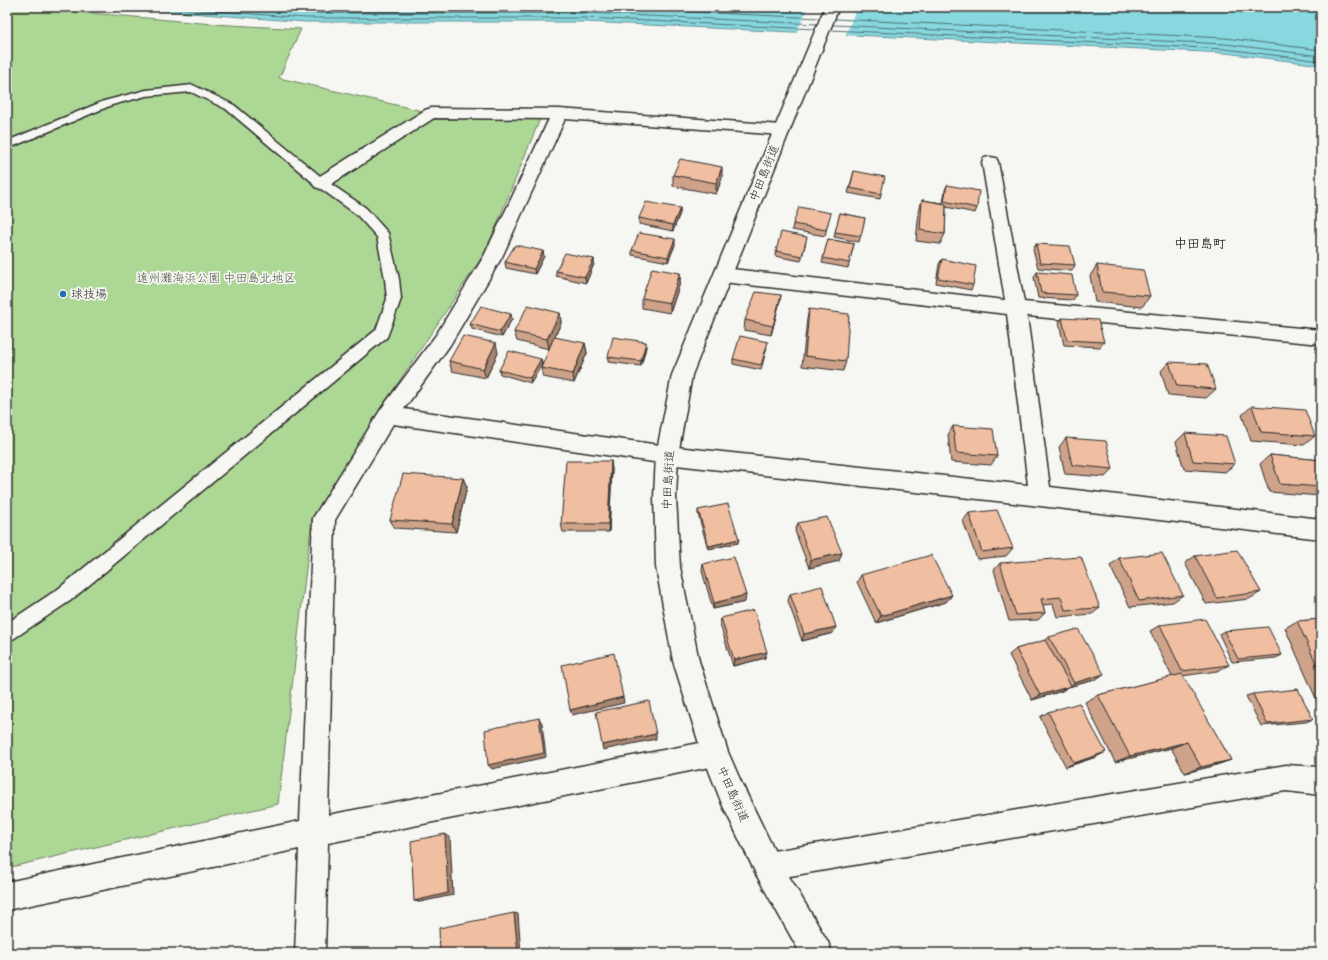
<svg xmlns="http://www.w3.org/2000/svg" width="1328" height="960" viewBox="0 0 1328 960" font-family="'Balsamiq Sans','Klee One',sans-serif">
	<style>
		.green { fill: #add794; stroke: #6c8160 }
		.water { fill: #87d8df; stroke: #629397 }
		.pier { fill: #f6f6f2 }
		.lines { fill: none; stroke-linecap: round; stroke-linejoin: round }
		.shore { stroke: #507073; stroke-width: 1 }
		.lane-casing { stroke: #2b2b2b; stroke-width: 3 }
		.street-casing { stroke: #2b2b2b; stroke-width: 3 }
		.secondary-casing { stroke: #2b2b2b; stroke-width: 3 }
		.lane { fill: #f6f6f2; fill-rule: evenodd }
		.street { fill: #f6f6f2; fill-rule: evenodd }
		.secondary { fill: #f6f6f2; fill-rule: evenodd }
		.wall { fill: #cea38a; stroke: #2b2b2b }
		.shaded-wall { fill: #a88571; stroke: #2b2b2b }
		.building { fill: #f0bea1; stroke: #2b2b2b }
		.poi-dot { fill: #1f6fb2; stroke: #f6f6f2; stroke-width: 1.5 }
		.labels { text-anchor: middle; stroke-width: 3.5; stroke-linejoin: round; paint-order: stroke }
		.street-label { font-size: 12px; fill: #2b2b2b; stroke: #f6f6f2 }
		.park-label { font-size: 12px; fill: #4c5645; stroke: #f6f6f2 }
		.poi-label { font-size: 12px; fill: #2b2b2b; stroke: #f6f6f2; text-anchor: start }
		.neighbourhood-label { font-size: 13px; font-weight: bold; fill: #2b2b2b; stroke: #f6f6f2 }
	</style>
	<rect width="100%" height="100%" fill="#f6f6f2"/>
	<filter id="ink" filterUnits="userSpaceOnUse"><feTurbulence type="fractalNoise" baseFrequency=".025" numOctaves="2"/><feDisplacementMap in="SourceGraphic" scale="8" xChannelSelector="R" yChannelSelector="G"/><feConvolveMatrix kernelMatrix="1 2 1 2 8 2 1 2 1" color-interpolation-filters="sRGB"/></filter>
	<g filter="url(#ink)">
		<path class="green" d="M7,7H23L213,24L301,29L279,78L431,113L542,114L486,251L384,404L312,519L278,804L7,868Z"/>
		<path class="water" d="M113,7H1321V65L1225,53L586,22H306Z"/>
		<path class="pier" d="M808,7H857L845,37L796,34Z"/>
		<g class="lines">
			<path class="shore" d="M163,7L306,18H586L815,29
				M228,7L306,13H586L817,24
				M589,7L819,18
				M835,19L1225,38L1321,50
				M833,25L1225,44L1321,56
				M831,30L1225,49L1321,61"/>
			<defs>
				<path id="lane" d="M193,85L234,105L325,180L366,208L388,233L399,279L401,299L387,337L70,601L13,639L7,642V623L58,589L376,330L387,299L385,279L377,237L356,214L317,186L226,109L191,92L146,96L112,105L7,149V141L104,101L146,90Z"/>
				<path id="street" d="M431,108L559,109L782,125L788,126L790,130L788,134L782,135L565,119L502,257L450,345L404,409L667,446L1028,485L1007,314L723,282L716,280L714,275L716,270L723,268L1005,300L982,162L984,158L990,157L996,158L998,162L1024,302L1321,330V344L1027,316L1050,487L1321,519V539L1040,506L667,464L393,424L335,520L328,815L715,740L724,744L728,753L724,762L715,766L328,843L325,953H295L299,849L7,910V882L300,821L313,518L381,409L436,335L484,256L549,119L434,118L327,187L321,189L315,187L312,183L315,179L425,110Z
					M1286,765L1321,767V795L1286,791L767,880L757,876L753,866L757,856L767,852Z"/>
				<path id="secondary" d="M825,7H839L692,375L678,455L676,497L680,567L699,661L728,752L742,784L777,856L828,942L832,953H800L757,876L722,804L702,753L673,661L656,567L654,497L656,455L672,375Z"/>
			</defs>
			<use href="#lane" class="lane-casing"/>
			<use href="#street" class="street-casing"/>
			<use href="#secondary" class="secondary-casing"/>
			<use href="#lane" class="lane"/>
			<use href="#street" class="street"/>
			<use href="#secondary" class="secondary"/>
		</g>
		<path class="wall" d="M854,171L881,194L880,199L848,193Z
			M673,175L722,178L716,194L673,186Z
			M947,185L977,208L975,213L946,207L945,234L940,244L916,241L919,211L922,200L943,203L945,190Z
			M680,208V213L673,231L639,224V218Z
			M840,213L865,218L859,242L834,237Z
			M829,218L825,236L792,230L793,224Z
			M828,239L854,244L848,268L822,263Z
			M806,242L801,261L775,256L776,251Z
			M1036,244L1075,265L1072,271L1038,268L1033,249Z
			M675,245L668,262L632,255V250Z
			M544,256L535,274L506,268L505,262Z
			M594,259V264L586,283L556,276V271Z
			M942,259L973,285L971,290L936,283L939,264Z
			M1097,265L1150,296L1142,307L1095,302L1090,276Z
			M1037,272L1076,295L1073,300L1038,298L1034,277Z
			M680,273V283L670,313L642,308V298Z
			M781,295L779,305L771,335L744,330L745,320Z
			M809,309L846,361L843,371L802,366L807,319Z
			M560,313L561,323L549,349L517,341L514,332Z
			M1062,318L1104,342L1100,347L1064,345L1059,323Z
			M512,319L502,337L472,329L470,324Z
			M585,343L587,353L574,383L543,377L541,368Z
			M646,347L641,366L608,362V357Z
			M767,347L761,370L733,364V359Z
			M498,353L486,378L452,371L449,361Z
			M541,359L542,364L531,383L500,374L499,370Z
			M1169,362L1216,389L1206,398L1168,395L1161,371Z
			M1252,406L1315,436L1304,445L1251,441L1242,415Z
			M953,426L997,456L991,465L951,462L948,435Z
			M1185,433L1235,464L1225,472L1184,469L1176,442Z
			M1066,438L1113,469L1105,477L1065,474L1059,447Z
			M1270,455L1321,460V496L1269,492L1260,464Z
			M611,461L612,470L609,532H563L561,524Z
			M463,478L467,487L456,532L395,528L390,520Z
			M698,510L738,543L708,549L698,514Z
			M969,513L1013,548L1006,556L977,559L963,521Z
			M798,523L839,561L809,568L795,531Z
			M1195,556L1261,592L1249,599L1206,604L1185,563Z
			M1119,558L1183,595L1173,602L1130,607L1110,566Z
			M1000,563L1100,608L1092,614L1057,617L1053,604L1043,605L1045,613L1038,620L1009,621L994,570Z
			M703,564L745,602L713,609L702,571Z
			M861,575L952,595L946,602L876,623L857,582Z
			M790,594L833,633L802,641L788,601Z
			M721,618L765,658L733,666L720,624Z
			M1321,619V710L1285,628L1297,621Z
			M1160,625L1229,665L1217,671L1182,676L1231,760L1213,766L1185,773L1171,748L1115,762L1085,702L1098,695L1172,677L1150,631Z
			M1224,631L1282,655L1276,658L1232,662L1219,634Z
			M1049,637L1095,680L1068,687L1062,691L1032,700L1009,655L1016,649L1046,640Z
			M1253,694L1313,719L1306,722L1261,726L1246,696Z
			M1048,712L1096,757L1066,767L1040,717Z"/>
		<path class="shaded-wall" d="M722,167V178L716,194V183Z
			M680,208V213L673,231V225Z
			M675,239V245L668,262V257Z
			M543,251L544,256L535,274L534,269Z
			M594,259V264L586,283L585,277Z
			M680,273V283L670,313V303Z
			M781,295L779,305L771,335L773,326Z
			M560,313L561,323L549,349L547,339Z
			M511,314L512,319L502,337L500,332Z
			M646,342V347L641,366V361Z
			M496,343L498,353L486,378L483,369Z
			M585,343L587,353L574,383L573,374Z
			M541,359L542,364L531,383L530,378Z
			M611,461L612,470L609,532L608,524Z
			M463,478L467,487L456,532L452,524Z
			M739,539L738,543L708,549L709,546Z
			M842,553L839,561L809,568L811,560Z
			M746,595L745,602L713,609L714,603Z
			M952,595L946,602L876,623L881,616Z
			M836,627L833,633L802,641L804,634Z
			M767,652L765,658L733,666L734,660Z
			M1104,674L1095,680L1068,687L1062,691L1032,700L1040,695L1068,687L1074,683Z
			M623,697L624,703L572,715L570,710Z
			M539,718L542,723L546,757L492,769L488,765Z
			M656,734V739L603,750L602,745Z
			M1187,742L1171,748L1115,762L1130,756Z
			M1106,752L1096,757L1066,767L1074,763Z
			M1231,760L1213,766L1185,773L1201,767Z
			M445,834L450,837L453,895L420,902L414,901Z
			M514,913L518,914L521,953H518Z"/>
		<path class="building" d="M680,159L722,167L716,183L673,175Z
			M854,171L885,177L881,194L850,188Z
			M947,185L979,191L977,208L944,201Z
			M922,200L946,204L945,234L920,230Z
			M646,202L680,208L673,225L639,218Z
			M799,207L831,213L826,230L793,224Z
			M840,213L865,218L861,236L835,232Z
			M781,232L807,237L802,256L776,251Z
			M639,233L675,239L668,257L632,250Z
			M828,239L854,244L849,263L823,258Z
			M1036,244L1070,246L1075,265L1040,263Z
			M515,245L543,251L534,269L505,262Z
			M565,253L594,259L585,277L556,271Z
			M942,259L976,266L973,285L938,278Z
			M1097,265L1143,270L1150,296L1102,292Z
			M652,268L680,273L670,303L642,298Z
			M1037,272L1072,275L1076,295L1041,293Z
			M756,292L781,295L773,326L745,320Z
			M528,305L560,313L547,339L514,332Z
			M481,306L511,314L500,332L470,324Z
			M809,309L849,314L846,361L805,356Z
			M1062,318L1098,320L1104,342L1067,340Z
			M463,336L496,343L483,369L449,361Z
			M740,336L768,342L761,365L733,359Z
			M554,337L585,343L573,374L541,368Z
			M613,337L646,342L641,361L608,357Z
			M509,351L541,359L530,378L499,370Z
			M1169,362L1207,364L1216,389L1177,386Z
			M1252,406L1305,410L1315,436L1261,432Z
			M953,426L993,429L997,456L956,453Z
			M1185,433L1226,436L1235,464L1193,461Z
			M1066,438L1106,441L1113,469L1072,465Z
			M1270,455L1321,460V487L1280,484Z
			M566,461H611L608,524H561Z
			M403,474L463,478L452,524L390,520Z
			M728,504L739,539L709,546L698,510Z
			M997,510L1013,548L982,552L969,513Z
			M827,517L842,553L811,560L798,523Z
			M1237,550L1261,592L1217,598L1195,556Z
			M1162,553L1183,595L1139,601L1119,558Z
			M931,555L952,595L881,616L861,575Z
			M734,557L746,595L714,603L703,564Z
			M1081,557L1100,608L1065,610L1061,597L1041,599L1045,613L1016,615L1000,563Z
			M822,586L836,627L804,634L790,594Z
			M754,610L767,652L734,660L721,618Z
			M1205,619L1229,665L1182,671L1160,625Z
			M1321,619V674L1297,621Z
			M1268,627L1282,655L1238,659L1224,631Z
			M1078,629L1104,674L1074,683L1049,637Z
			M1045,640L1071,686L1040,695L1016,649Z
			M614,653L623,697L570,710L562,665Z
			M1182,674L1231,760L1201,767L1187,742L1130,756L1098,695Z
			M1298,689L1313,719L1267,724L1253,694Z
			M649,701L656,734L602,745L596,712Z
			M1079,703L1106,752L1074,763L1048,712Z
			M539,718L544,753L488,765L485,730Z
			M445,834L448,893L414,901L411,841Z
			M514,913L518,953H440L439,928Z"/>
	</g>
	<circle class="poi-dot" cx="63" cy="294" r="4"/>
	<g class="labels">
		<g class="street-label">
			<text transform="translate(764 173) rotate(-68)" y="4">中田島街道</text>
			<text transform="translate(668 480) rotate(-87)" y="4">中田島街道</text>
			<text transform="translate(733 794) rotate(66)" y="4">中田島街道</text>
		</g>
		<g class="park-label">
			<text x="216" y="282">遠州灘海浜公園 中田島北地区</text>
		</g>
		<g class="poi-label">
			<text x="71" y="298">球技場</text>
		</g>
		<g class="neighbourhood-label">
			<text x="1200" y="248">中田島町</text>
		</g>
	</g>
	<rect width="1328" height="960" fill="none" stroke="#f6f6f2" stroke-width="24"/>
	<rect x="12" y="12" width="1304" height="936" fill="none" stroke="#2b2b2b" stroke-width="1.5" filter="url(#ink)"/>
</svg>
